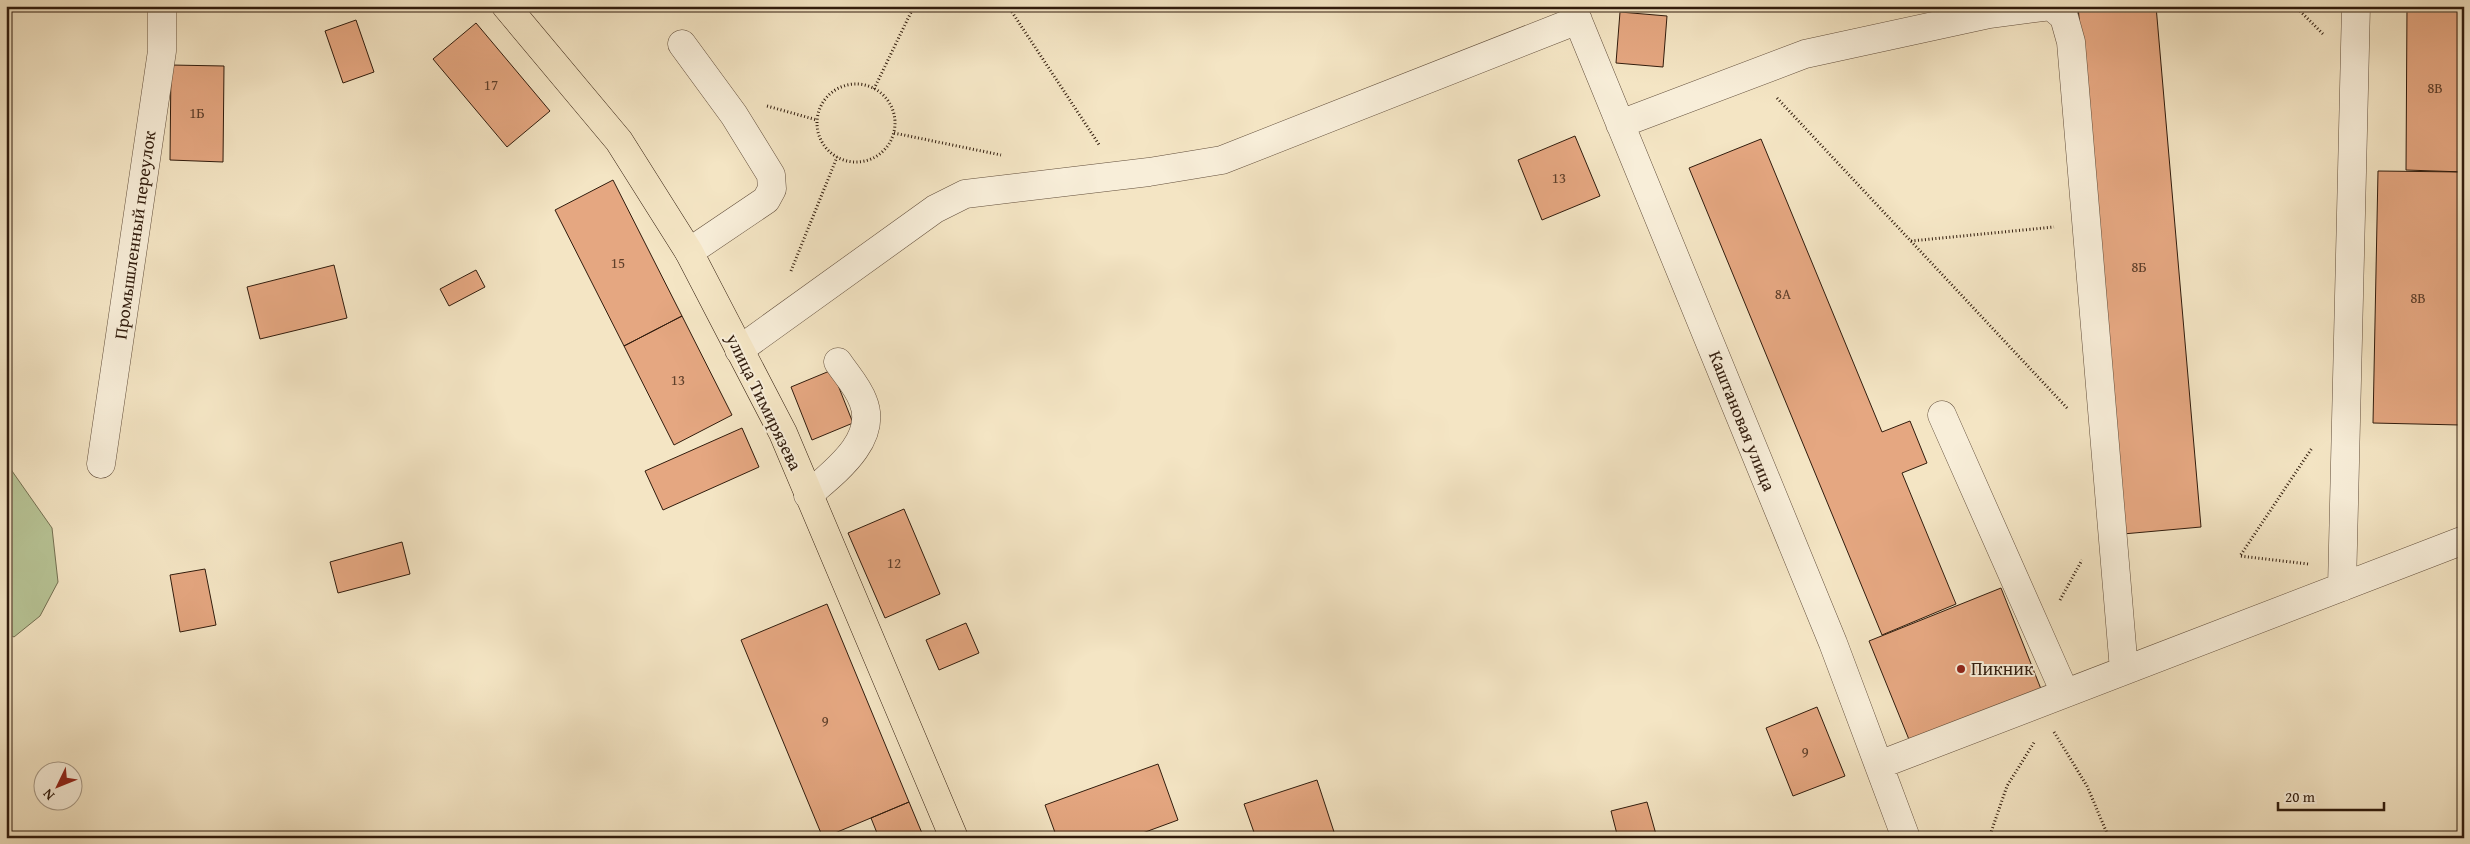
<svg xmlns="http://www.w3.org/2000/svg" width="2470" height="844" viewBox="0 0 2470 844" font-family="'Gentium Book Plus',serif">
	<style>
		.green { fill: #b8c597; stroke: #747052 }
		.building { fill: #e5a781; stroke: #311c0d }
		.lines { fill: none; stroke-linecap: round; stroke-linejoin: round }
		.minor-casing { stroke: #624e3b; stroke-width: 29 }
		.major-casing { stroke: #311c0d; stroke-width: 29 }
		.path { stroke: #311c0d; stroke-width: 3; stroke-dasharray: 1 2.5; stroke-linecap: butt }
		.minor { stroke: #f8eed9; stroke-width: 28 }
		.major { stroke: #f4e5c4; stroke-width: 28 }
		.poi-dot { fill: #8f2418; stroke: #f8eed9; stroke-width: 2 }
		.labels { text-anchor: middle; stroke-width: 4; stroke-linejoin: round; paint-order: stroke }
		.number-label { font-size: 15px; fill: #5e3f2a }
		.street-label { font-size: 18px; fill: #311c0d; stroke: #f8eed9 }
		.poi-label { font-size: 18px; fill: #311c0d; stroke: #f8eed9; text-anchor: start }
	</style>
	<rect width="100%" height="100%" fill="#f4e5c4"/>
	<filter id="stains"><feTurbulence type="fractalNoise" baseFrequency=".004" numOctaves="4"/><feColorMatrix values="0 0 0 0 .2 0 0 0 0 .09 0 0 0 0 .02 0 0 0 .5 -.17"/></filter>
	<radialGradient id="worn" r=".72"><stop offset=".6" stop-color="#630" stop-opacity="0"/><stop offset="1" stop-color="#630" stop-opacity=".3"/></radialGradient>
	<path class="green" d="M6,457L12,471L52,528L58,582L40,616L14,637L6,633Z"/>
	<path class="building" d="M2078,6H2156L2201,527L2123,534Z
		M2407,6H2464V172L2406,170Z
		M1620,12L1667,16L1663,67L1616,63Z
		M356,20L374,72L343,83L325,31Z
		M476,23L550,111L507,147L433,59Z
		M171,65L224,66L223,162L170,160Z
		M1575,136L1600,196L1542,220L1518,160Z
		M1761,139L1882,432L1910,421L1927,463L1902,473L1956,604L1882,635L1689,168Z
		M2378,171L2462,172L2460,425L2373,423Z
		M613,180L682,316L624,346L555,210Z
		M334,265L347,318L260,339L247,287Z
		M476,270L485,287L449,306L440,289Z
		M682,316L732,415L674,445L624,346Z
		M832,370L853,423L812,440L791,387Z
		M742,428L759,467L663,510L645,471Z
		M904,509L940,594L885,618L848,533Z
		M402,542L410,574L338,593L330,562Z
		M205,569L216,625L180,632L170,575Z
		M2001,588L2041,689L1910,742L1869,641Z
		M827,604L909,802L823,838L741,640Z
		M966,623L979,653L939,670L926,640Z
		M1817,707L1845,776L1793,796L1766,728Z
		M1158,764L1178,820L1129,838H1057L1045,805Z
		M1317,780L1336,838H1256L1244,804Z
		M909,802L924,838H879L871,818Z
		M1647,802L1657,838H1618L1611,811Z"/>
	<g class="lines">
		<defs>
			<path id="minor" d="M1572,6L1833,643L1906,838
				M2051,6L2064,17L2071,42L2124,670
				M682,44L734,115L771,175L772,189L766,200L689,252
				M1620,124L1805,54L1989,14L2051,6
				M739,350L935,209L965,194L1149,172L1222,160L1578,20
				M1942,415L2065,693
				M101,464L162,51V6
				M808,495C833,473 879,440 863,401C858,387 846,374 838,362
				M2342,587L2356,6
				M1879,765L2464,540"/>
			<path id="major" d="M506,6L619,141L689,252L783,433L954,838"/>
		</defs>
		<use href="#minor" class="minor-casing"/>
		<use href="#major" class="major-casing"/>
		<path class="path" d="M1008,6L1100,146
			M2295,6L2323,34
			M817 123a39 39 0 1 1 78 0a39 39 0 1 1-78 0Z
			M874,89L914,6
			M1777,98L2068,409
			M767,106L817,120
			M894,133L1001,155
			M1911,241L2054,227
			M791,271L837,157
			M2308,564L2240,556L2312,448
			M2060,600L2082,560
			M2054,732L2087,786L2109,838
			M1989,838L2007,786L2035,741"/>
		<use href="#minor" class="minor"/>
		<use href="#major" class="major"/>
	</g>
	<circle class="poi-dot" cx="1961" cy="669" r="5"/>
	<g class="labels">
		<g class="number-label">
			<text x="491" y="90">17</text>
			<text x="2435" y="93">8В</text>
			<text x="197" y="118">1Б</text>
			<text x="1559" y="183">13</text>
			<text x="618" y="268">15</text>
			<text x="2139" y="272">8Б</text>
			<text x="1783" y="299">8А</text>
			<text x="2418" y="303">8В</text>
			<text x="678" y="385">13</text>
			<text x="894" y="568">12</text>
			<text x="825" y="726">9</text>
			<text x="1805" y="757">9</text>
		</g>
		<g class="street-label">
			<text transform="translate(135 235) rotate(-82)" y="6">Промышленный переулок</text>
			<text transform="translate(764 402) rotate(64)" y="6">улица Тимирязева</text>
			<text transform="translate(1742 421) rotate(68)" y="6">Каштановая улица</text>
		</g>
		<g class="poi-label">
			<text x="1971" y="675">Пикник</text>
		</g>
	</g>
	<rect width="2470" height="844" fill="none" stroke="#f4e5c4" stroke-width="25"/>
	<rect x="8" y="8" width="2455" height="829" fill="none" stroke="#311c0d" stroke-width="2.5"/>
	<rect x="12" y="12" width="2445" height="819" fill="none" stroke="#311c0d"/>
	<g transform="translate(58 786) rotate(227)"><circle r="24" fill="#f8eed9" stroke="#a89a87"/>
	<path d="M0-4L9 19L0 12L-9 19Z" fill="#8f2418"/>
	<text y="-8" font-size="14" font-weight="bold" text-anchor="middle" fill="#311c0d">N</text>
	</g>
	<path d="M2278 802v8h106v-8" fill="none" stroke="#311c0d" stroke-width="2.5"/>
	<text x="2285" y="802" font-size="15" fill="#311c0d" stroke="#f8eed9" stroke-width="4" paint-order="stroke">20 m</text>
	<rect width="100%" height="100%" filter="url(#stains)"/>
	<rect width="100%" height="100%" fill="url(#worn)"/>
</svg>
